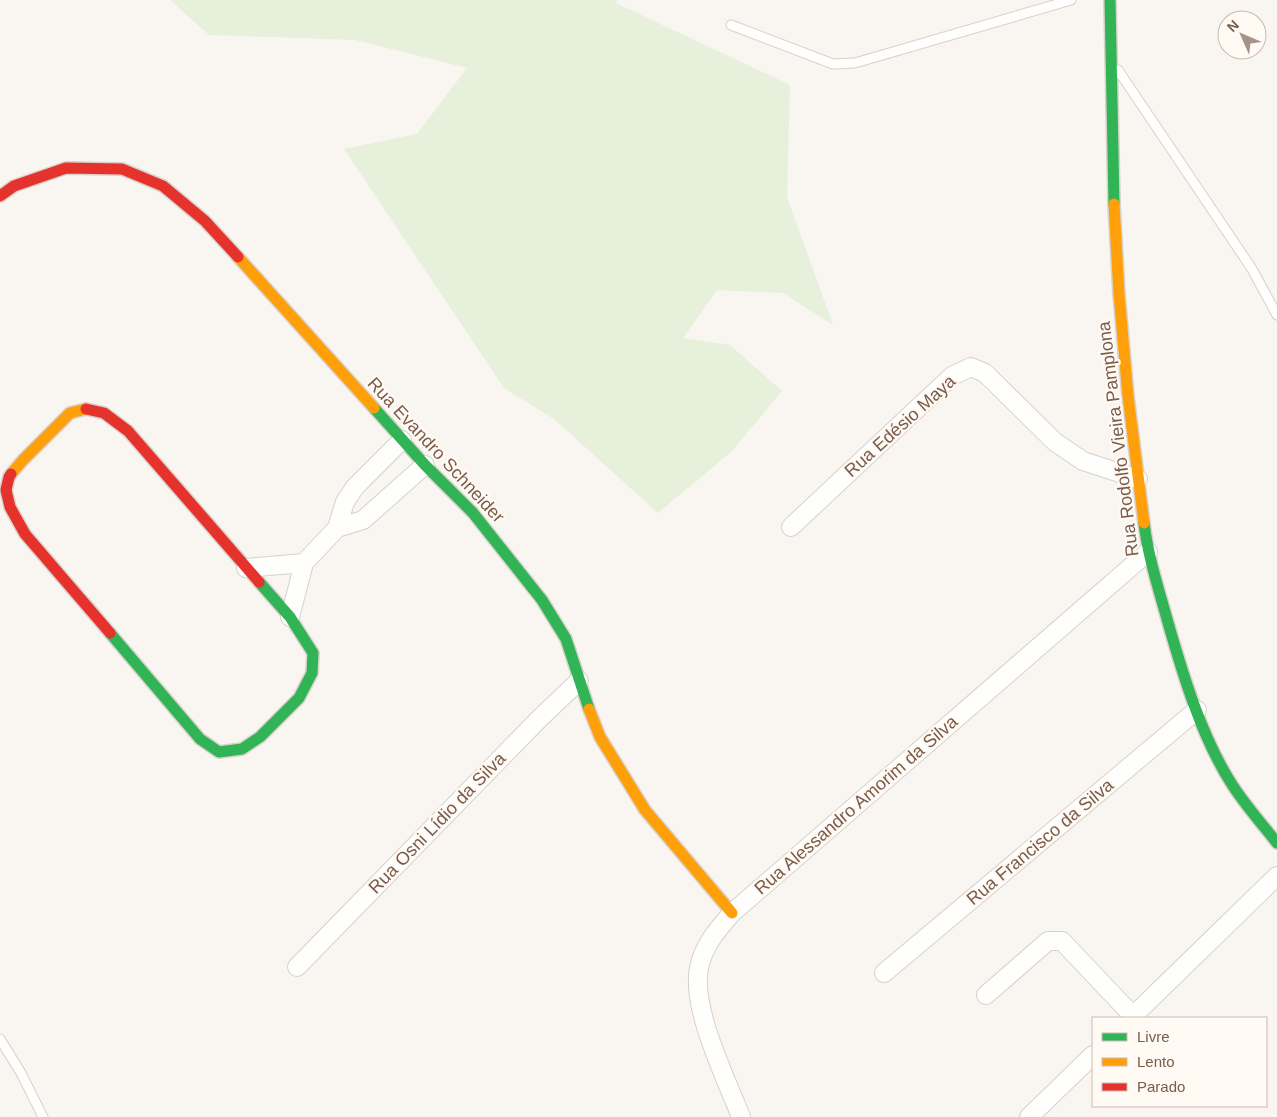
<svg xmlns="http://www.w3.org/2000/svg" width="1277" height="1117" viewBox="0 0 1277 1117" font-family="Helvetica,sans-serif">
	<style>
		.green { fill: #e7f0db }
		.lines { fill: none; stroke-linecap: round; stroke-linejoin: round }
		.lane-casing { stroke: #d7d1cb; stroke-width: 11 }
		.street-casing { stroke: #d7d1cb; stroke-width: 20 }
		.fast-casing { stroke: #d9d2cb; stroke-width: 14 }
		.slow-casing { stroke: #d9d2cb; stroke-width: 14 }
		.jam-casing { stroke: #d9d2cb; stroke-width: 14 }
		.lane { stroke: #fefefd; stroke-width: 9 }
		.street { stroke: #fefefd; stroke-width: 18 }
		.fast { stroke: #30b455; stroke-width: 11 }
		.slow { stroke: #ff9f0a; stroke-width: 11 }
		.jam { stroke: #e5322d; stroke-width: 11 }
		.labels { text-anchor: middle; stroke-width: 4.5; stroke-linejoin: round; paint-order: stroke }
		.street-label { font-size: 18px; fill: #7a5c4d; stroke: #fffaf3 }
	</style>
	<rect width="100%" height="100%" fill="#f9f5f0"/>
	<path class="green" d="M170,0H617L616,3L790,85L787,197L833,325L783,293L717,290L683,338L730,345L782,391L731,452L658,513L554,419L504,388L344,149L417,134L467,68L355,40L209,35Z"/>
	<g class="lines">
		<defs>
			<path id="lane" d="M731,25L833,64L855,63L1071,0
				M1118,70L1252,269L1277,315
				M0,1039L21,1073L43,1117"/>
			<path id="street" d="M791,527L952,376L971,367L985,373L1055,442L1083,461L1138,479
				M337,528L363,520L425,465
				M246,568L304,563
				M290,617L304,563L337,528L345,502L355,487L402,440
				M297,967L539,719L579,681
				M884,973L1197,710
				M986,995L1048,941H1062L1133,1016
				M1131,1018L1277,876
				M741,1117C726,1078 691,1009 699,968C703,946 718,929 732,913L1148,552
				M1029,1117L1093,1055"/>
			<path id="fast" d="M1110,0L1114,204
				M374,408L425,465L473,513L542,600L566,639L589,709
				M1144,523C1148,556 1158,587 1167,619C1182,672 1202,739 1233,786C1246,806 1262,824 1277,843
				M110,633L200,739L219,752L242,749L260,737L299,698L312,673L313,653L290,617L259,582"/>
			<path id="slow" d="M1114,204L1119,294L1128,396L1144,523
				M238,257L374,408
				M11,474L23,460L70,413L86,409
				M589,709L600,737L645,810L732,913"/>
			<path id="jam" d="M0,196L14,186L66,168L122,169L163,186L205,221L238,257
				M86,409L104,413L128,431L259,582
				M11,474L9,477L6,490L10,507L25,534L110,633"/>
		</defs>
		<use href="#lane" class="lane-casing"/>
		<use href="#street" class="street-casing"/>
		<use href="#fast" class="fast-casing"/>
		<use href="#slow" class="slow-casing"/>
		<use href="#jam" class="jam-casing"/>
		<use href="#lane" class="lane"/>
		<use href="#street" class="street"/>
		<use href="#fast" class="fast"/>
		<use href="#slow" class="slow"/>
		<use href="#jam" class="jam"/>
	</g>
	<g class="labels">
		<g class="street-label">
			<text transform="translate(900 426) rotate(-42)" y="6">Rua Edésio Maya</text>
			<text transform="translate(1118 439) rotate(-97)" y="6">Rua Rodolfo Vieira Pamplona</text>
			<text transform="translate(436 450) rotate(47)" y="6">Rua Evandro Schneider</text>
			<text transform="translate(856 805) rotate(-41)" y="6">Rua Alessandro Amorim da Silva</text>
			<text transform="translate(437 823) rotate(-46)" y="6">Rua Osni Lídio da Silva</text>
			<text transform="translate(1040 842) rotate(-40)" y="6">Rua Francisco da Silva</text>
		</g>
	</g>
	<rect x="1092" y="1017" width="175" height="90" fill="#fffaf3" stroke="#cabbb1"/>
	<rect x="1102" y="1033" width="25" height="8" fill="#30b455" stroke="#cabbb1"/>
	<text x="1137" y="1042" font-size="15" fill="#7a5c4d">Livre</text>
	<rect x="1102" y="1058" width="25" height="8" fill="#ff9f0a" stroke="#cabbb1"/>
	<text x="1137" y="1067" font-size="15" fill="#7a5c4d">Lento</text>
	<rect x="1102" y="1083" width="25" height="8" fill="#e5322d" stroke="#cabbb1"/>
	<text x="1137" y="1092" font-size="15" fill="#7a5c4d">Parado</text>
	<g transform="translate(1242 35) rotate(315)"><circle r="24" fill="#fffaf3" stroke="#cabbb1"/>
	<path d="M0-4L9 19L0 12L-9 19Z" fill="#a69286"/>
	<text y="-8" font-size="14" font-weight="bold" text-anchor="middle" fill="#7a5c4d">N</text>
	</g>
</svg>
